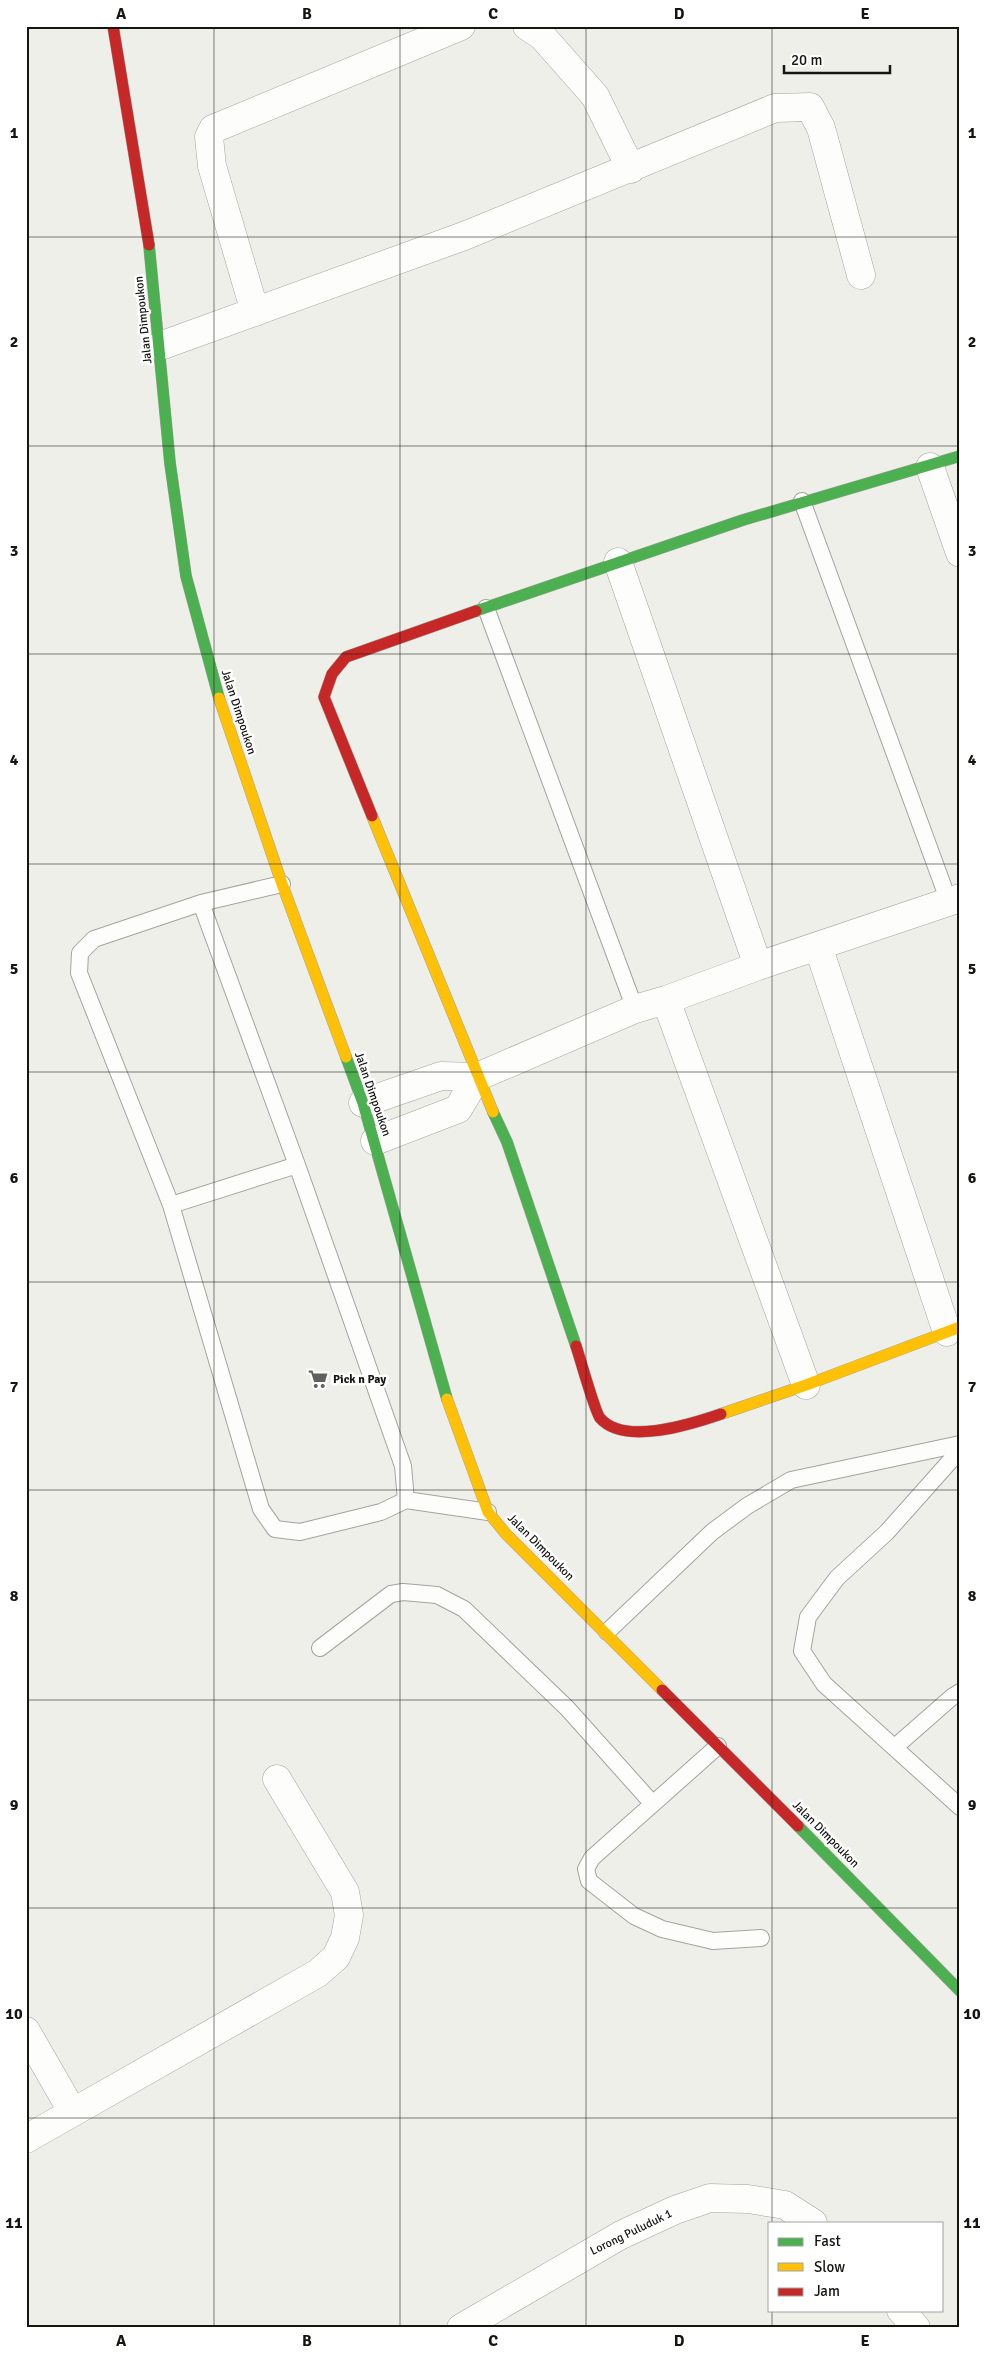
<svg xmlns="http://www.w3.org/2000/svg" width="986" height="2354" viewBox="0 0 986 2354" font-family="Signika,sans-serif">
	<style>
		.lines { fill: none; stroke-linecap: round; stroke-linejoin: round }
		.lane-casing { stroke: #a3a3a0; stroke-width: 18 }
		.street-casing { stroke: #a3a3a0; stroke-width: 29 }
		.fast-casing { stroke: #a3a3a0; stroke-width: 12 }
		.slow-casing { stroke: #a3a3a0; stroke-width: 12 }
		.jam-casing { stroke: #a3a3a0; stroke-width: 12 }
		.lane { stroke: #fdfdfc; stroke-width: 16 }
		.street { stroke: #fdfdfc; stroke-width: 28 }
		.fast { stroke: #4caf50; stroke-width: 11 }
		.slow { stroke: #ffc107; stroke-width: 11 }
		.jam { stroke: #c62828; stroke-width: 11 }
		.grid { fill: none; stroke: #151512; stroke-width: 1; stroke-opacity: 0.55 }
		.labels { text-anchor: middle; stroke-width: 5; stroke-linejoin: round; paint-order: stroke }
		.street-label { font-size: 12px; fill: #151512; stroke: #fff }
		.poi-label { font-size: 12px; font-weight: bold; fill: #151512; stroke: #fff; text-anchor: start }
		.neatline { fill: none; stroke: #151512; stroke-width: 2 }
		.grid-label { font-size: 16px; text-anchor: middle; font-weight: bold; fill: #151512 }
	</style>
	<rect width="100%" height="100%" fill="#efefea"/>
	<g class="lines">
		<defs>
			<path id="lane" d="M802,501L949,902
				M486,608L635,1009
				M282,884L201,903L94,939L80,953L79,973L171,1205L261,1509L275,1529L300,1532L381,1512L406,1500L488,1512
				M201,903L297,1165L403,1466L406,1500
				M171,1205L297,1165
				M960,1450L887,1532L837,1578L808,1617L802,1651L824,1684L960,1807
				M607,1632L712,1532L747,1506L791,1480L960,1444
				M320,1648L391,1594L403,1592L437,1595L464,1609L567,1708L652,1803
				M718,1746L592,1858L586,1869L589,1881L634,1916L662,1929L713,1941L761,1938
				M895,1747L952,1697L960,1692"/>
			<path id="street" d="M527,26L542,36L595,96L631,169
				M255,312L212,166L209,137L213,129L461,26
				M160,346L464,236L775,108L810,107L821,128L861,275
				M930,467L960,553
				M618,562L758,966
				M818,946L947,1332
				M666,1000L806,1385
				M363,1103L441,1076L477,1077L635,1009L666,1000L758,966L960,898
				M375,1141L458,1109L477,1077
				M26,2031L72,2111
				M26,2139L318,1973L336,1957L345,1938L349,1915L345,1892L277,1779
				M901,2310L916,2328
				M461,2328L621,2235L675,2210L710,2198L748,2199L785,2205L813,2223"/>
			<path id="fast" d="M149,245L170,463L186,576L219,698
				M476,611L743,520L960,456
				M346,1057L363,1103L447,1399
				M493,1112L507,1142L576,1346
				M798,1826L960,1991"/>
			<path id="slow" d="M219,698L282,884L346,1057
				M372,816L493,1112
				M447,1399L488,1512L506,1534L662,1690
				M721,1414L806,1385L960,1327"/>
			<path id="jam" d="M113,26L149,245
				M372,816L324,697L332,674L346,657L476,611
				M576,1346C580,1358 595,1412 600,1418C624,1446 692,1424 721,1414
				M662,1690L798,1826"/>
		</defs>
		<use href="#lane" class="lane-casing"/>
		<use href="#street" class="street-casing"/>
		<use href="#fast" class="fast-casing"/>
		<use href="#slow" class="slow-casing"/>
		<use href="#jam" class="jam-casing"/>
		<use href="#lane" class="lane"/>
		<use href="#street" class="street"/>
		<use href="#fast" class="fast"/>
		<use href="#slow" class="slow"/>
		<use href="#jam" class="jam"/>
	</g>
	<path class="grid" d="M214,26V2328M400,26V2328M586,26V2328M772,26V2223M26,237H960M26,446H960M26,654H960M26,864H960M26,1072H960M26,1282H960M26,1490H960M26,1700H960M26,1908H960M26,2118H960M772,2310V2328"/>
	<defs>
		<symbol id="supermarket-bare" viewBox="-9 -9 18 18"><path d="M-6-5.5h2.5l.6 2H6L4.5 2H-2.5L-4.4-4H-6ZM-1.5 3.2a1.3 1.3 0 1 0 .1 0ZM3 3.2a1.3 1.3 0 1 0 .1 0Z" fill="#61615e" stroke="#fff" stroke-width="2.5" paint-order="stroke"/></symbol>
	</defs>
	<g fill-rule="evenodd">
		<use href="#supermarket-bare" x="304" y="1365" width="28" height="28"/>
	</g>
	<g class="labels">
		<g class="street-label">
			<text transform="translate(143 320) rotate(-96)" y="4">Jalan Dimpoukon</text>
			<text transform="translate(239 712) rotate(72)" y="4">Jalan Dimpoukon</text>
			<text transform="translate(373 1094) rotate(71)" y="4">Jalan Dimpoukon</text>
			<text transform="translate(541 1547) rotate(45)" y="4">Jalan Dimpoukon</text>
			<text transform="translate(826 1834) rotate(45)" y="4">Jalan Dimpoukon</text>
			<text transform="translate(631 2232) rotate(-26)" y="4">Lorong Puluduk 1</text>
		</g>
		<g class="poi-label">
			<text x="333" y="1383">Pick n Pay</text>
		</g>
	</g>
	<rect width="986" height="2354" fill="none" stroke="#ffffff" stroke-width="55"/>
	<rect x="768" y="2222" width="175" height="90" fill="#ffffff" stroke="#a1a1a0"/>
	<rect x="778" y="2238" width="25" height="8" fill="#4caf50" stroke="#a1a1a0"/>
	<text x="814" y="2246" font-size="15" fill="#151512">Fast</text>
	<rect x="778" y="2263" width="25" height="8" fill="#ffc107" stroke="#a1a1a0"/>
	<text x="814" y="2272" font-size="15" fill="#151512">Slow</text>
	<rect x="778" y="2288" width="25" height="8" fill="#c62828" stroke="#a1a1a0"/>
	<text x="814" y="2296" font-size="15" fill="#151512">Jam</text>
	<path d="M784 65v8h106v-8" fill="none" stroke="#151512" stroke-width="2.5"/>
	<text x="791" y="65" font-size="15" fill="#151512" stroke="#ffffff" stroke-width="4" paint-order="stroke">20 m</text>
	<rect x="28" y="28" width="930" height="2298" class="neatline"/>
	<g class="grid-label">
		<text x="121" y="19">A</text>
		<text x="307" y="19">B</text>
		<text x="493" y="19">C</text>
		<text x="679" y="19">D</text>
		<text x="865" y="19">E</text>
		<text x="14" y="138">1</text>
		<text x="972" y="138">1</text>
		<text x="14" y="347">2</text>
		<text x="972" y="347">2</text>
		<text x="14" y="556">3</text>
		<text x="972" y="556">3</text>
		<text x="14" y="765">4</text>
		<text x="972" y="765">4</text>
		<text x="14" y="974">5</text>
		<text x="972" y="974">5</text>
		<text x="14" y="1183">6</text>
		<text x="972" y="1183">6</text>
		<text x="14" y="1392">7</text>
		<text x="972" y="1392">7</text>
		<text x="14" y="1601">8</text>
		<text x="972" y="1601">8</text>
		<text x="14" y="1810">9</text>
		<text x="972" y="1810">9</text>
		<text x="14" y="2019">10</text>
		<text x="972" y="2019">10</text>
		<text x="14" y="2228">11</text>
		<text x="972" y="2228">11</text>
		<text x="121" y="2346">A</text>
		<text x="307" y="2346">B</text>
		<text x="493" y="2346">C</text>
		<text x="679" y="2346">D</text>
		<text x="865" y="2346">E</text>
	</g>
</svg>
